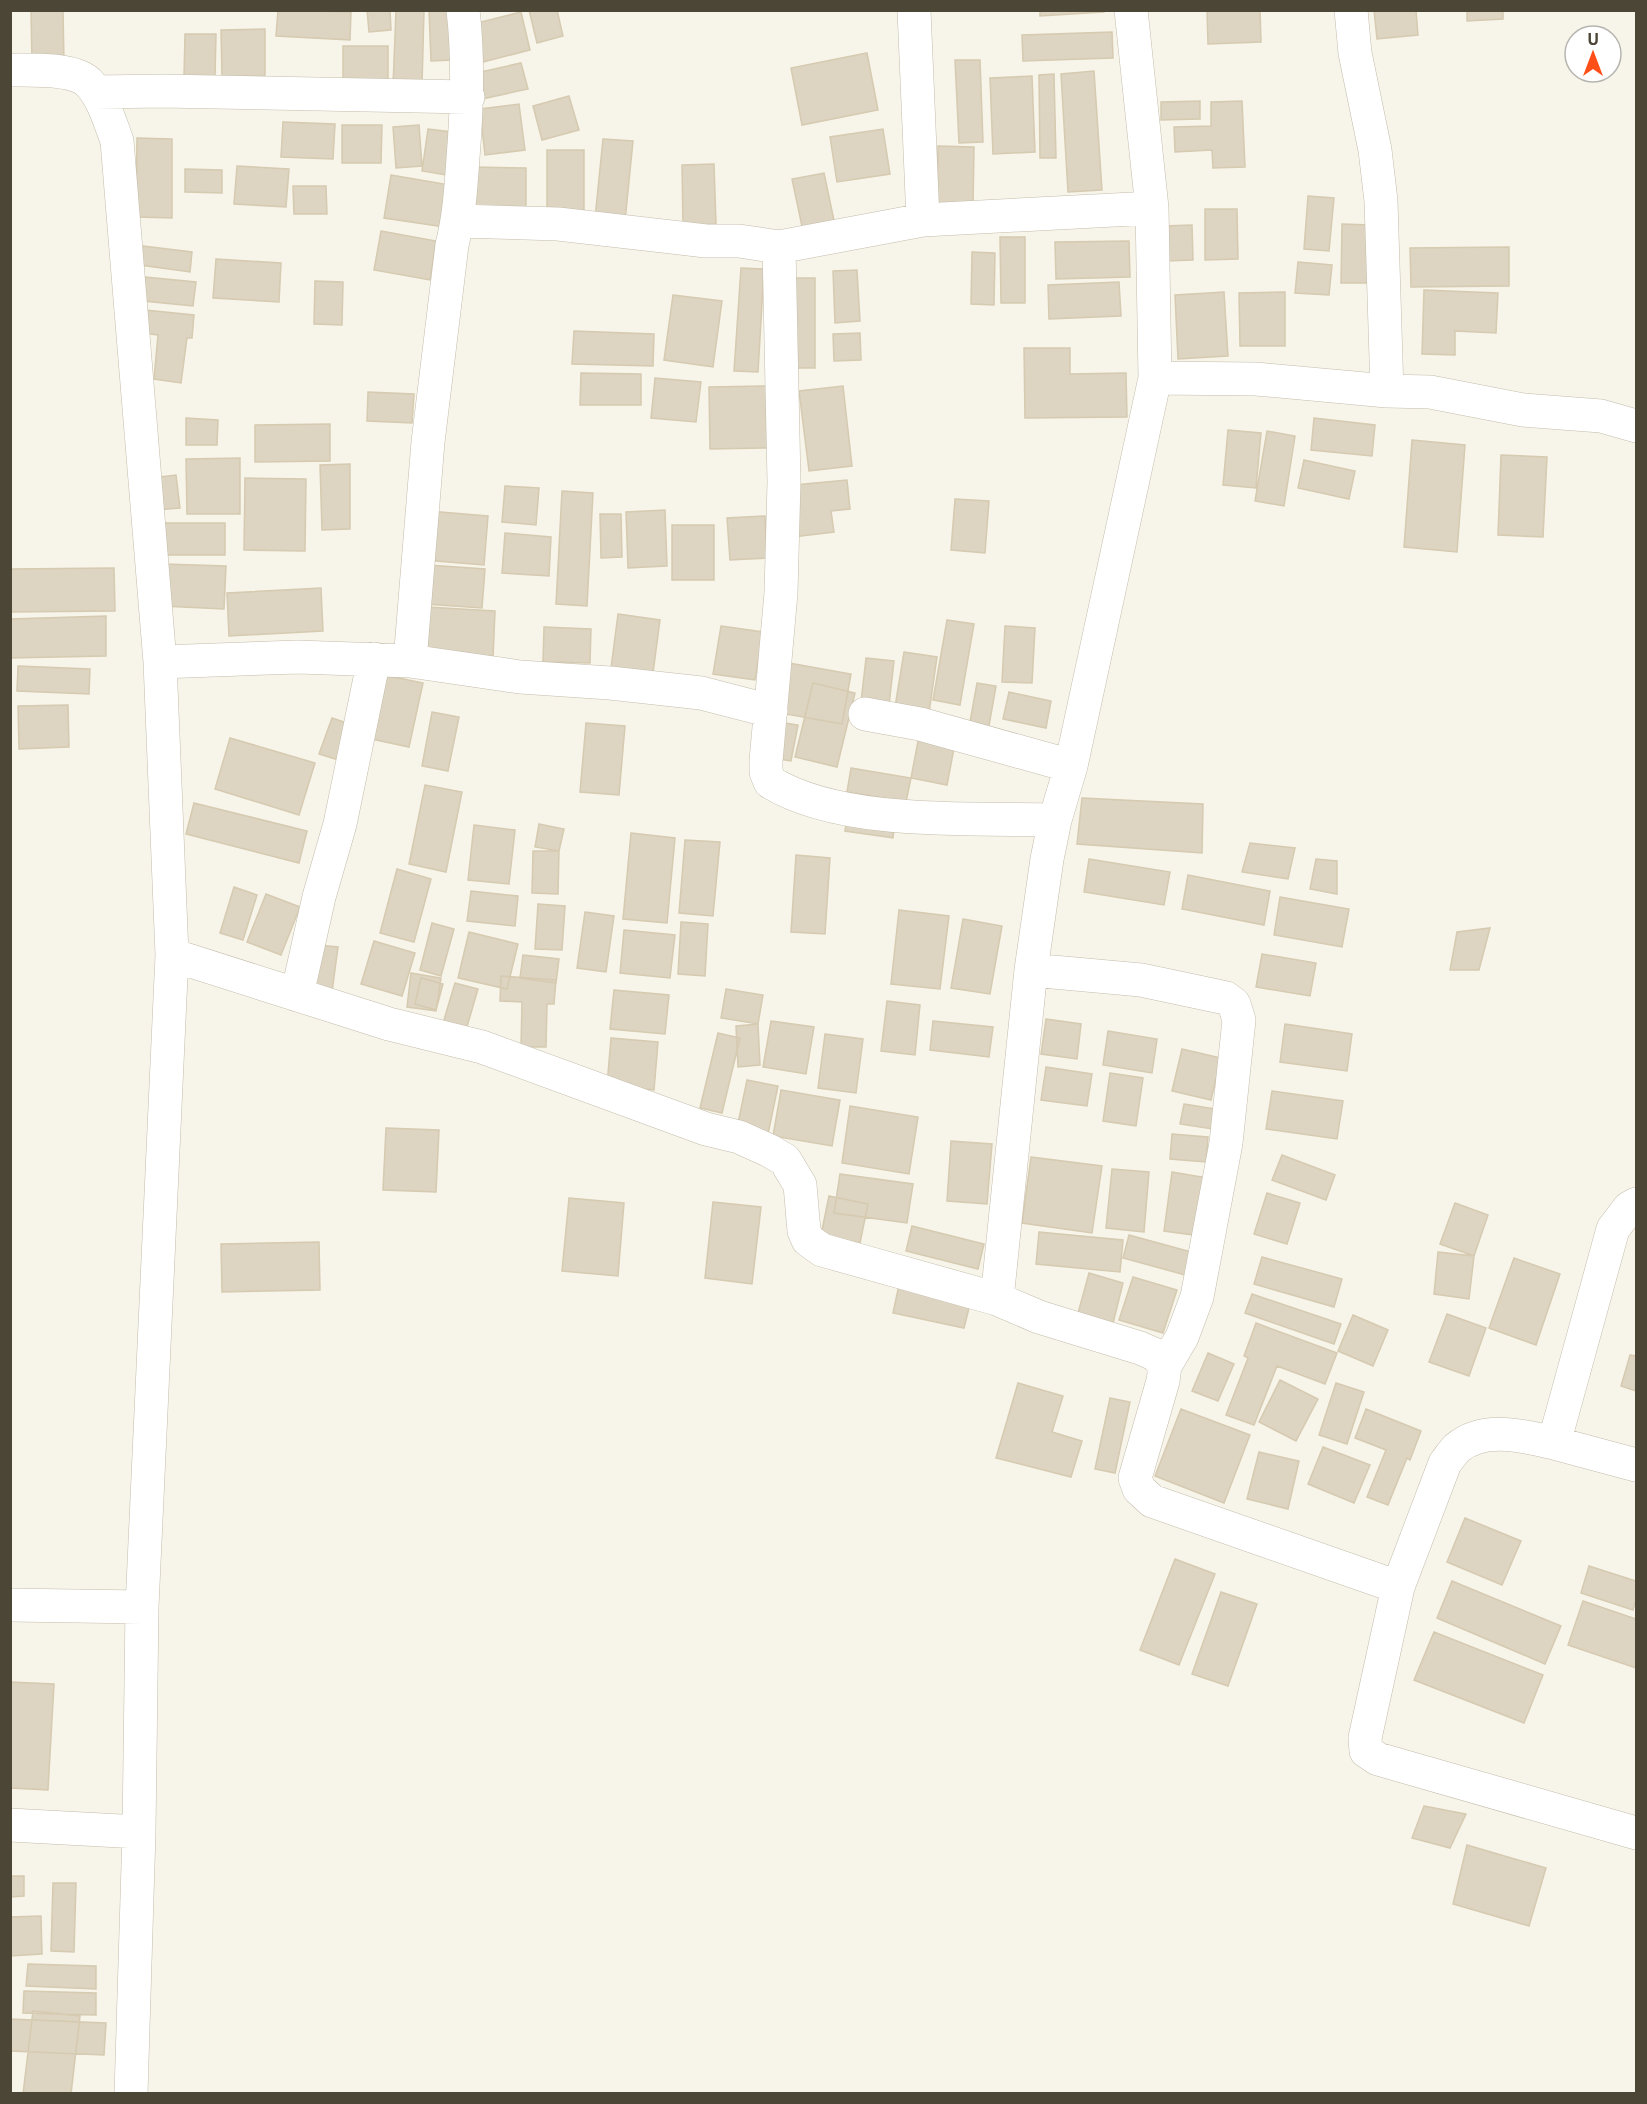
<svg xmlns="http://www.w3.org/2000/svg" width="1647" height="2104" viewBox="0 0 1647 2104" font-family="'Public Sans',sans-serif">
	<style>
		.building { fill: #ddd4c1; stroke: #d6cab0; stroke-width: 1.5 }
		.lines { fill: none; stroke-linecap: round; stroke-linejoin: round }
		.street-casing { stroke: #c4bdab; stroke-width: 34 }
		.street { stroke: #fff; stroke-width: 33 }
	</style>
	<rect width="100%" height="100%" fill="#f7f4ea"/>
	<path class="building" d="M31,10H63L64,63H32Z
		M278,10L351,12L350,40L276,36Z
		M367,10H390L391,30L369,32Z
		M396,10H424L422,86H393Z
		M429,10H450L452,60L431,61Z
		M529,10H557L563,36L537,43Z
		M1040,10H1104V12L1040,16Z
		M1207,10H1260L1261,42L1208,44Z
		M1374,10H1416L1418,35L1377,39Z
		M1467,10H1503V19L1467,21Z
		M521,12L530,50L479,63L469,25Z
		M265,29V76L222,77L221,30Z
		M1112,32L1113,58L1023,61L1022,35Z
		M185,34H216L215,78L184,77Z
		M343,46H388V86H343Z
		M867,53L878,110L802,125L791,68Z
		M955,60H980L983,142L959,143Z
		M521,63L528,89L482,99L476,73Z
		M1094,71L1102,190L1068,192L1061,74Z
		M1054,74L1056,158H1040L1039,75Z
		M1032,76L1035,152L993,154L990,78Z
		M569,96L579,130L542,140L533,106Z
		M1200,101V119L1161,120V102Z
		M1242,101L1245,167L1213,168L1212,150L1175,152L1174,127L1211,126V102Z
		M519,104L525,150L485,155L480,109Z
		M283,122L335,124L333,159L281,157Z
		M342,125H382L381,163H342Z
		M419,125L422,166L396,168L393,127Z
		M428,129L452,132L446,175L422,171Z
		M883,129L890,174L837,182L830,137Z
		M137,138L172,139V218L136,217Z
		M603,139L633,141L625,221L595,218Z
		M938,146L974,147L973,206H937Z
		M547,150H584V213H547Z
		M714,164L716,224L683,226L682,165Z
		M237,166L289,169L286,207L234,204Z
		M472,167L526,168V213L471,212Z
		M185,169L222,170V193L185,192Z
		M824,173L836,230L804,236L792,179Z
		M391,175L450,185L444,227L384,218Z
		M293,186H326L327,214H294Z
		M1308,196L1334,198L1329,251L1304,249Z
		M1205,209H1237L1238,259L1205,260Z
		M1342,224L1371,225L1370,283H1341Z
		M1192,225L1193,260L1165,261L1163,226Z
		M381,231L436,241L430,280L374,270Z
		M1000,237H1025V303H1001Z
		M1129,241L1130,277L1056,279L1055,242Z
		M143,246L192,252L190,272L140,265Z
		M1509,247V286L1411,287L1410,248Z
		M972,252L995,253L994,305L971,304Z
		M216,259L281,263L279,302L213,298Z
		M1298,262L1332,265L1329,295L1295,293Z
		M741,268L764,269L758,372L734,371Z
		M857,270L860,321L835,323L833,271Z
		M145,277L196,282L193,306L143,301Z
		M788,278H815V368H788Z
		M315,281L343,282L342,325L314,324Z
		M1119,282L1121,316L1049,319L1048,285Z
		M1424,290L1498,293L1496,333L1455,331V355L1422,354Z
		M1224,292L1228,356L1178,359L1175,295Z
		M1285,292V346H1240L1239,293Z
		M673,295L722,301L713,367L664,360Z
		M145,310L194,315L192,338H187L181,383L154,379L158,335L143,333Z
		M574,331L654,334L653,366L572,364Z
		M860,333L861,360L834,361L833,334Z
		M1024,348H1070V374L1126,373L1127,417L1025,418Z
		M581,373L641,374V405H580Z
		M655,378L701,382L696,422L651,418Z
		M767,386L768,448L710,449L709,387Z
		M843,386L852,466L809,471L799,391Z
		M368,392L414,394L412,423L367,421Z
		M186,418L218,420L217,445H186Z
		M1314,418L1375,425L1372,456L1311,450Z
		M330,424V461L255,462V425Z
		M1228,430L1261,433L1256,488L1223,485Z
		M1267,431L1295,436L1284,506L1255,501Z
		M1412,440L1465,445L1457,552L1404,547Z
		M1501,455L1547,457L1543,537L1498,535Z
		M240,458V514H187L186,459Z
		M1304,460L1355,471L1349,499L1298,488Z
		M350,464V529L322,530L320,465Z
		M176,475L180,508L156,510L152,478Z
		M245,478L306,479L305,551L244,550Z
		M847,480L850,509L831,511L834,532L793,537L794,485Z
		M505,486L539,488L536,525L502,522Z
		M562,491L593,493L587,606L556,604Z
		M955,499L989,501L985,553L951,550Z
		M665,510L667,566L628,568L626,512Z
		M428,511L488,516L484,565L424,560Z
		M600,514H621L622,557L601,558Z
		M765,516L767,558L730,560L727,518Z
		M162,523H225V555H162Z
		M672,525H714V580H672Z
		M505,533L551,537L549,576L502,573Z
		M164,564L226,566L224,609L162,606Z
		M428,565L485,569L482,608L425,604Z
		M114,568L115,611L10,612V569Z
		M321,588L323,631L229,636L227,593Z
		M427,607L495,611L493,658L424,654Z
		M618,614L660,620L653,673L611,668Z
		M106,616V656L10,658V619Z
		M947,620L974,624L960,705L933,700Z
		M721,626L763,632L755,680L713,674Z
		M1005,626L1035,628L1032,683L1002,682Z
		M544,627L591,629L590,663L543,662Z
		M904,652L937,657L929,713L895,707Z
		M866,658L894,661L888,714L860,711Z
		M789,663L851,674L842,724L780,713Z
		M18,666L90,669L89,694L17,691Z
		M385,675L423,683L409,747L371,739Z
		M813,683L855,693L837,767L795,757Z
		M977,683L996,686L987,737L968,733Z
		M1009,692L1051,701L1046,728L1003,719Z
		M68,705L69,747L19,749L18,706Z
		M432,712L459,717L448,771L422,766Z
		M332,718L356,726L345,762L319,754Z
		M586,723L625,726L619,795L580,792Z
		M785,723L798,725L791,761L778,759Z
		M919,736L955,743L947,785L911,778Z
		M230,738L315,763L299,815L215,789Z
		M851,768L911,778L906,802L847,792Z
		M425,785L462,792L446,872L409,864Z
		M1082,798L1203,804L1202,853L1077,844Z
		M194,803L307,831L299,863L186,834Z
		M848,810L895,816L893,838L845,831Z
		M539,824L564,829L559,851L535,847Z
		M474,825L515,830L509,884L468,880Z
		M631,833L675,838L667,923L623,919Z
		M685,840L720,842L713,916L679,913Z
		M1250,843L1295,848L1288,879L1242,872Z
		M533,851H559L558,894L532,893Z
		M796,855L830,858L825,934L791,932Z
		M1089,859L1170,872L1164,905L1084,892Z
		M1316,859L1337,861V894L1310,889Z
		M397,869L431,879L414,942L380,933Z
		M1188,875L1270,891L1264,925L1182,909Z
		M234,887L257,895L243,940L220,933Z
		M471,891L518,896L515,926L467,921Z
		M266,894L300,907L281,955L247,942Z
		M1280,897L1349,909L1342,947L1274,935Z
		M538,904L565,906L562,950L535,949Z
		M899,910L949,916L940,989L891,984Z
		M585,912L614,916L606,972L577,968Z
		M963,919L1002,926L990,994L951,988Z
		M681,922L708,924L705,976L678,974Z
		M432,923L454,929L441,976L420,970Z
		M1490,928L1479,970H1450L1457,932Z
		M624,930L675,935L670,978L620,973Z
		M469,932L518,944L507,989L458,978Z
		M374,941L415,953L402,996L361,984Z
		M317,945L338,947L332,992L311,989Z
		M1262,954L1316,963L1310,996L1256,987Z
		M523,955L559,959L556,983L520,978Z
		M411,973L441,978L436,1011L407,1007Z
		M501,976L556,980L554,1004H547L546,1047H521L522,1002L500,1001Z
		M421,978L443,984L436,1010L415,1004Z
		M455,983L478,989L466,1030L443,1023Z
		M726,989L763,995L758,1024L721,1018Z
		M614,990L669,995L665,1034L610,1029Z
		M887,1001L920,1005L915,1055L881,1051Z
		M1046,1019L1081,1024L1077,1059L1041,1054Z
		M771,1021L814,1027L806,1074L763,1067Z
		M933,1021L993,1027L989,1057L930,1050Z
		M758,1024L760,1065L738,1067L736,1026Z
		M1285,1024L1352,1034L1347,1071L1280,1062Z
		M1108,1031L1157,1039L1152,1073L1103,1065Z
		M718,1033L740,1038L722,1113L700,1108Z
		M825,1034L863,1039L856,1093L818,1088Z
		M611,1038L658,1042L654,1090L607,1086Z
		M1182,1049L1221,1058L1211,1100L1172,1091Z
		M1046,1067L1092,1074L1087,1106L1041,1100Z
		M1110,1073L1143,1078L1136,1126L1103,1121Z
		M747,1080L778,1086L768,1134L737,1128Z
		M781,1090L840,1100L832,1146L773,1136Z
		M1272,1091L1343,1101L1337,1139L1266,1129Z
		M1184,1104L1222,1110L1219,1130L1180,1124Z
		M850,1106L918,1117L909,1174L842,1163Z
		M386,1128L439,1130L436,1192L383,1190Z
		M1172,1134L1208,1137L1206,1162L1170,1159Z
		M951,1141L992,1144L987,1204L947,1201Z
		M1282,1155L1335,1175L1326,1200L1272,1180Z
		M1031,1157L1102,1166L1092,1233L1022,1223Z
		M1112,1169L1149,1172L1144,1232L1106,1228Z
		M1172,1172L1208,1178L1200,1236L1164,1231Z
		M840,1174L913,1184L907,1223L834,1213Z
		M1267,1193L1300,1203L1287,1244L1254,1234Z
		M829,1196L868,1204L860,1243L821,1235Z
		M569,1198L624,1203L618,1276L562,1271Z
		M713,1202L761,1207L752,1284L705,1278Z
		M1455,1203L1488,1215L1474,1256L1440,1244Z
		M912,1226L984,1244L978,1269L906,1251Z
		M1039,1232L1123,1240L1120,1272L1036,1264Z
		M1129,1235L1195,1253L1189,1276L1123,1258Z
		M319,1242L320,1290L222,1292L221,1244Z
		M1438,1252L1474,1256L1469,1299L1434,1294Z
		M1262,1257L1342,1279L1334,1307L1254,1284Z
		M1514,1258L1560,1274L1536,1345L1489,1328Z
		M1089,1273L1123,1283L1112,1327L1077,1317Z
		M1133,1277L1177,1290L1163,1333L1119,1320Z
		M899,1285L971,1300L964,1328L893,1313Z
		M1252,1294L1341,1324L1334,1344L1245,1313Z
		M1447,1314L1486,1328L1469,1376L1429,1362Z
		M1353,1315L1388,1330L1373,1366L1338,1351Z
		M1256,1323L1337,1353L1325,1384L1277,1366L1254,1425L1226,1415L1248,1358L1244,1356Z
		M1208,1353L1234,1364L1218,1401L1192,1391Z
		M1630,1355L1636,1356V1391L1621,1386Z
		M1280,1380L1318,1399L1296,1441L1259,1422Z
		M1018,1383L1063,1396L1052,1432L1082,1441L1071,1477L996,1458Z
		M1336,1383L1364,1392L1347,1444L1319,1435Z
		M1110,1398L1130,1402L1115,1473L1095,1469Z
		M1181,1409L1250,1435L1224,1503L1155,1476Z
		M1366,1409L1421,1431L1410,1460L1407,1458L1388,1505L1367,1497L1386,1450L1355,1438Z
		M1323,1447L1370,1465L1354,1503L1308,1484Z
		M1259,1452L1299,1461L1288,1509L1247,1499Z
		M1465,1518L1521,1541L1502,1585L1447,1562Z
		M1175,1559L1215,1574L1179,1665L1140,1650Z
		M1589,1566L1636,1581V1600L1633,1610L1581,1593Z
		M1452,1581L1561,1626L1545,1664L1437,1618Z
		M1221,1592L1257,1604L1228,1686L1192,1674Z
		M1583,1601L1636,1619V1668L1568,1645Z
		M1434,1632L1543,1675L1524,1723L1414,1680Z
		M10,1682L54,1684L48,1790L10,1788Z
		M1424,1806L1466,1814L1450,1848L1412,1838Z
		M1467,1845L1546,1868L1529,1926L1453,1904Z
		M10,1876H24V1896L10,1897Z
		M53,1883H76L74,1952L51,1951Z
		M41,1916L42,1954L10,1956V1917Z
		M28,1964L96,1966V1989L26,1986Z
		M24,1991L96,1993V2015L23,2013Z
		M33,2011L80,2016L71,2094H23Z
		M10,2019L106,2023L104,2055L10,2051Z"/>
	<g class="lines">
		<defs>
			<path id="street" d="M914,10L923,220
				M1131,10L1152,208L1155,378L1071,766L1055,820L1047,859L1031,970L997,1299L1039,1317L1140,1348L1156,1355L1165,1366L1163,1381L1135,1478L1139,1489L1152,1501L1398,1587L1365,1738L1366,1751L1378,1759L1636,1833
				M1351,10L1355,53L1375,150L1381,201L1387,391
				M10,70C31,70 73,68 88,82C103,97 110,122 117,141L160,662L172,955L142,1607L139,1832L131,2094
				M96,92L162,91L468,97
				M458,221L558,224L706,241H739L779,247L923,220L1152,208
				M779,247L784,482L781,593L766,761V772L770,782C840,826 973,818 1055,820
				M1155,378L1256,379L1387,391L1430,392L1523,410L1601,416L1636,426
				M410,661L428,442L452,245C459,217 461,188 463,158C467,109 469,60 463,10
				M160,662L298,657L410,661L520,677L610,683L701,693L771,711
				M865,714L920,724L1071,766
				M172,955L389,1024L482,1047L706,1129L739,1137L770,1151L785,1160L800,1185L804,1231L808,1240L822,1250L997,1299
				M1031,970L1141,980L1226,998L1234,1004L1239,1020L1226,1143L1197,1297L1182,1337L1165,1366
				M297,995L319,897L340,824L374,659
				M1636,1204L1629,1208L1613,1229L1554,1443L1636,1465
				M1398,1587L1445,1463C1449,1458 1453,1452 1457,1448C1484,1425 1523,1436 1554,1443
				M10,1605L142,1607
				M10,1825L139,1832"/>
		</defs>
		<use href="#street" class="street-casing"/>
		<use href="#street" class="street"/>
	</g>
	<rect width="1647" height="2104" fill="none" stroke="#4c4637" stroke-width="24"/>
	<g transform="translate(1593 54)"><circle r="28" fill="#ffffff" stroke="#b7b5af" stroke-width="1.5"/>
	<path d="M0-4.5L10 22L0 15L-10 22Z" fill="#ff4f19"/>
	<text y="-9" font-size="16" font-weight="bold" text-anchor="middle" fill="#4c4637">U</text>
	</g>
</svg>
